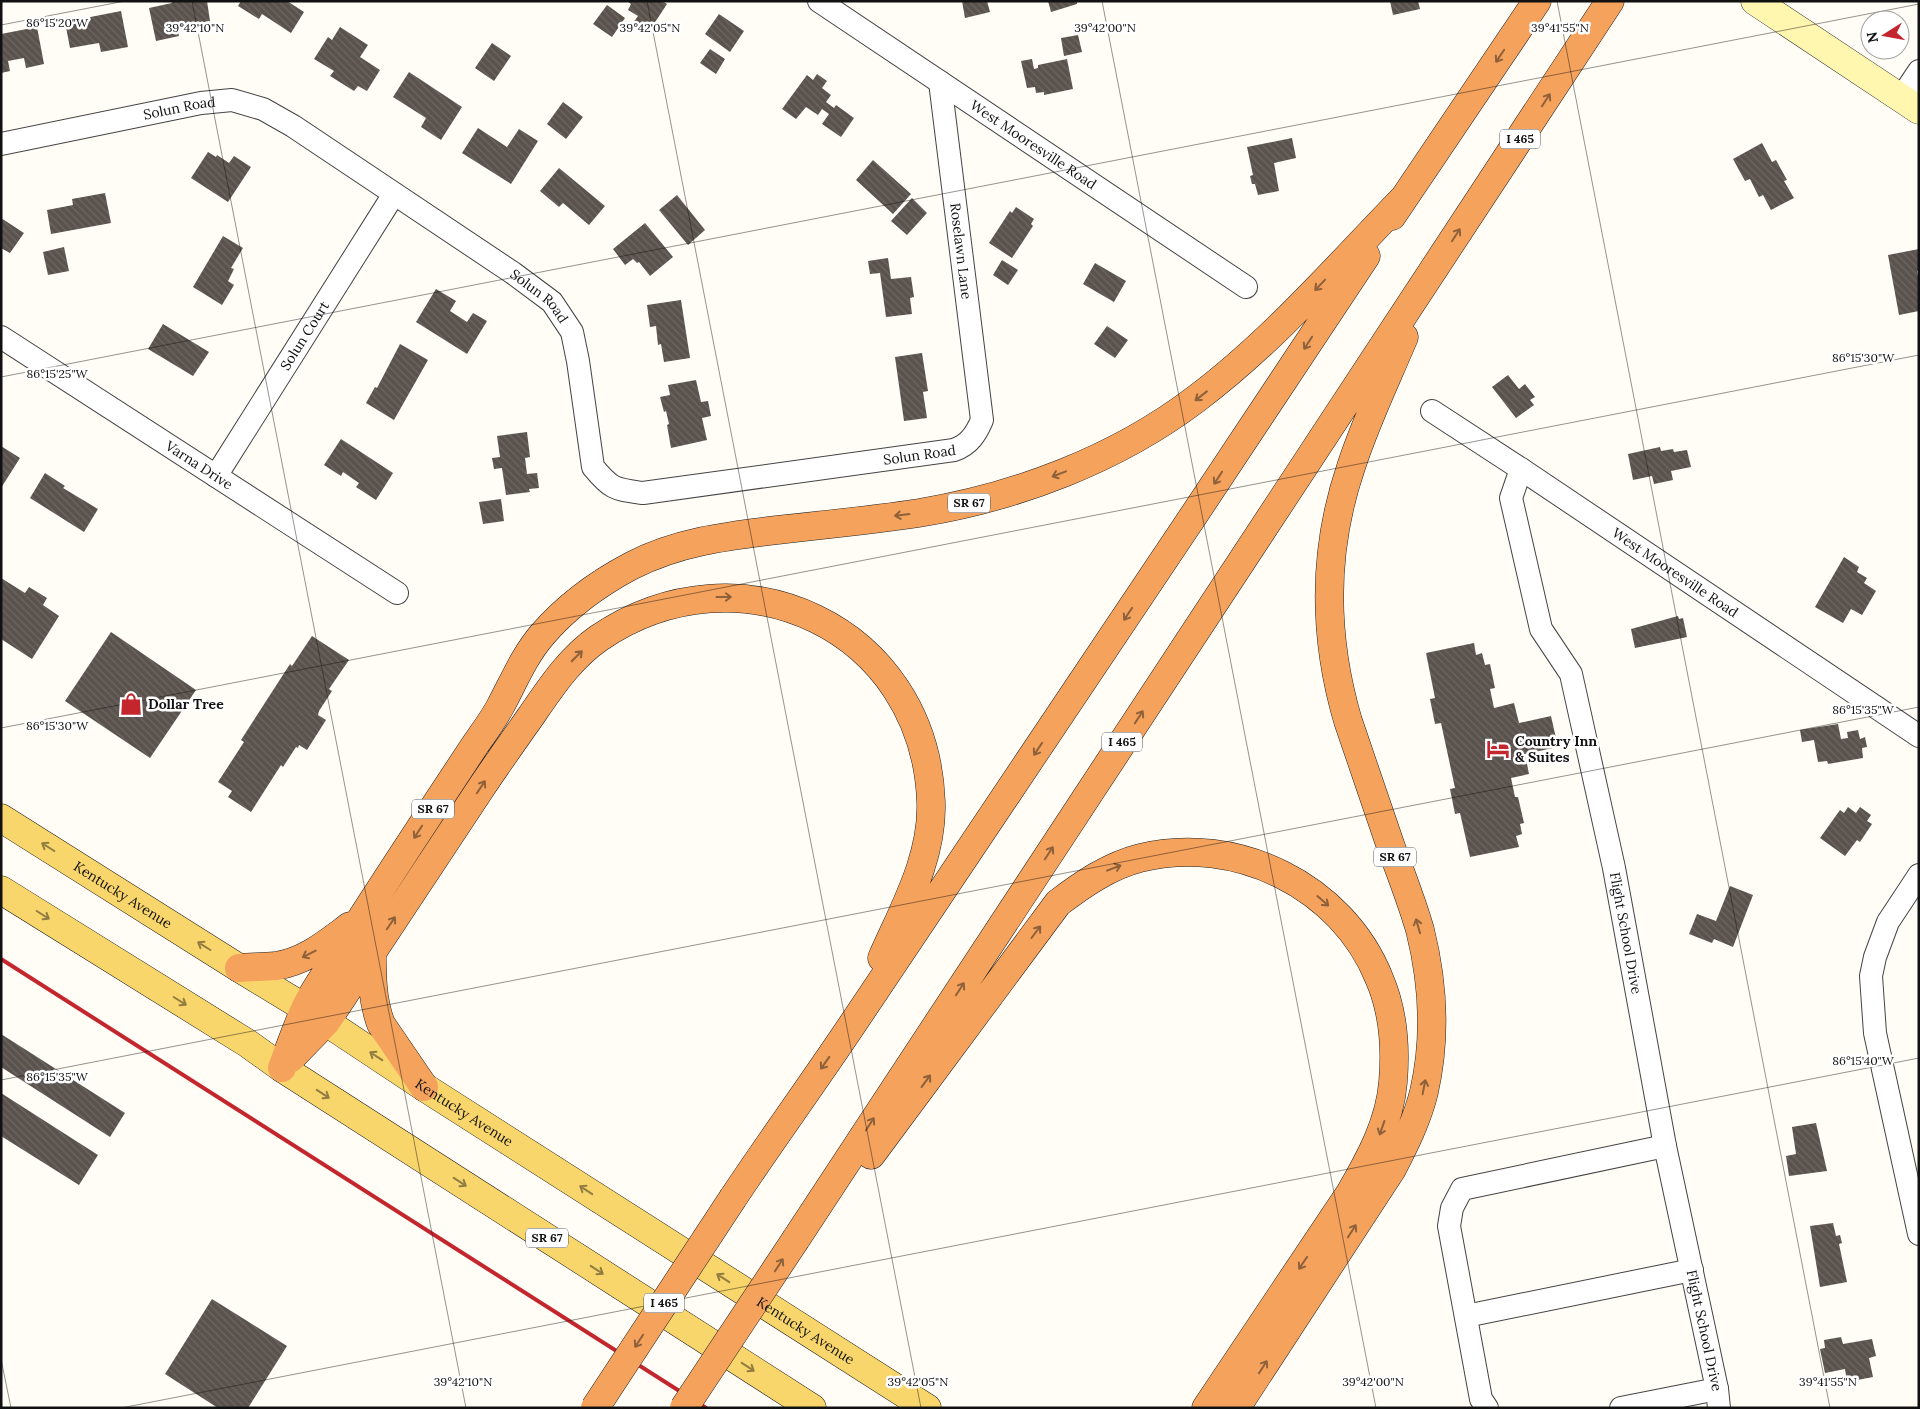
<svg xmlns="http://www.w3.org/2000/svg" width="1920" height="1409" viewBox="0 0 1920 1409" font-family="Lora,serif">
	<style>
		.building { fill: url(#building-back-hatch) }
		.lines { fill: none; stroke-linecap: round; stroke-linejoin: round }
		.street-casing { stroke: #444; stroke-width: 24 }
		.secondary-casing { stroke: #333; stroke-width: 29 }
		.primary-casing { stroke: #222; stroke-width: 29 }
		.highway-casing { stroke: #222; stroke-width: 29 }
		.street { stroke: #fff; stroke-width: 22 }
		.secondary { stroke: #fff6b0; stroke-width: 28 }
		.primary { stroke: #f9d66b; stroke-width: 28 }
		.highway { stroke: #f5a25d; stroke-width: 28 }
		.rail { stroke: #c4262e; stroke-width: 4 }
		.highway-bridge-casing { stroke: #222; stroke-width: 29; stroke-linecap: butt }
		.highway-bridge { stroke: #f5a25d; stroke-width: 28 }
		.oneway { stroke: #8e613b }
		.oneway2 { stroke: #917d42 }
		.ticks { fill: none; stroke: #111; stroke-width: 1; stroke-opacity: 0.45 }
		.labels { text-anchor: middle; stroke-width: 5; stroke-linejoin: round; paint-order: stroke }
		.shield { fill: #fff; stroke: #585858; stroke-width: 1 }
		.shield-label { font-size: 12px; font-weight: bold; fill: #111 }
		.street-label { font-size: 14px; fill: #111; stroke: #fff }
		.poi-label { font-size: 14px; font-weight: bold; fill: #111; stroke: #fff; text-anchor: start }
		.ticks-label { font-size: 12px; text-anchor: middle; fill: #111; stroke: #fff; stroke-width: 5; stroke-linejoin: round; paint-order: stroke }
	</style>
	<defs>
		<pattern id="building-back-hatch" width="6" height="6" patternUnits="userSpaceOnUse" patternTransform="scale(1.25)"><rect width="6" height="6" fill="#5a524d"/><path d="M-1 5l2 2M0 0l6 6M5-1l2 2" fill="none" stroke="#6d6662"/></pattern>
	</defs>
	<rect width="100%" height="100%" fill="#fffdf5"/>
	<path class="building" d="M171,1H207L210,21L177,27L179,36L156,41L149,8L172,3Z
		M241,1H287L304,12L291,33L262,14L259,19L238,6Z
		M627,1H662L667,4L648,33L633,23L638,16L628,10L631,4Z
		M962,1H987L990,12L965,18Z
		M1048,1H1077V4L1051,12Z
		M1390,1H1418L1420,9L1393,15Z
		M607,5L625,18L612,37L593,24Z
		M121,11L128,47L101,52L99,43L70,48L65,22Z
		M719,14L744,31L730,52L705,34Z
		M37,27L44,64L26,68L24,58L8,61L10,71L1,73V34Z
		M340,27L368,45L360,57L380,70L367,91L358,86L354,91L330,76L334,71L314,59L328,37L332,40Z
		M1078,35L1082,52L1064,56L1061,38Z
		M492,43L511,56L494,81L475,68Z
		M710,49L725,59L716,74L700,63Z
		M1032,59L1034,69L1038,68V65L1067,59L1073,89L1044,95V92L1036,93L1035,87L1027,88L1021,61Z
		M409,72L462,107L441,140L421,127L426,118L393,97Z
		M817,74L827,81L822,88L831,95L826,102L834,108L836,105L854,118L841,137L822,124L829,114L822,109L818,115L806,107L796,119L782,109L807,75L813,80Z
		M563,102L583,117L566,139L547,124Z
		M478,128L507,147L519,129L538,141L511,184L462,153Z
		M1292,138L1296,158L1274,163L1279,191L1258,195L1255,184H1252L1250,176L1253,175L1247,147Z
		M1762,143L1772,162L1776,160L1787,180L1784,181L1794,198L1771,210L1763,195L1759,197L1750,179L1745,181L1733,159Z
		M208,152L216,157L217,155L229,163L234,156L251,167L228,202L191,178Z
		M873,160L911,194L893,214L856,180Z
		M559,168L605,206L589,225L563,203L559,207L540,191Z
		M105,193L111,223L51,234L47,210L73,205L72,199Z
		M677,195L705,230L688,245L659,210Z
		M912,198L927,213L907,235L891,221Z
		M1016,207L1034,219L1031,224L1033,226L1012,258L989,243L1010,211L1012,213Z
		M1,218L24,233L10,253L1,248Z
		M645,223L673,257L650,276L639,262L637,263L633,259L625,265L613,249Z
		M223,236L243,248L231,268L234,269L228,281L234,285L222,305L193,287Z
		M64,247L69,271L48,275L43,252Z
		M1919,249V270L1917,271L1919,281V311L1899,315L1888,255Z
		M888,258L891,279L911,277L914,297L910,298L912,314L886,317L880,273L870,274L868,261Z
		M1002,260L1018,270L1008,285L993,275Z
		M1095,263L1126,281L1114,302L1083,284Z
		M436,289L456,301L450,311L467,322L473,313L487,321L467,354L416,322Z
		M681,300L690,358L664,362L661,344L658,345L656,326L650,327L647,305Z
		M163,324L209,352L193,376L148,349Z
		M1107,326L1128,340L1115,358L1094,344Z
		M400,344L428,360L394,420L366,403L375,387L377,388Z
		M922,353L928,391L923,392L927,418L904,421L895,357Z
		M1508,375L1519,389L1525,384L1535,397L1530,400L1534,405L1516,418L1492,387Z
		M696,380L701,402L708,401L711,416L702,418L707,440L671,448L667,425L669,424L666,411L664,412L660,397L670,395L668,385Z
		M527,432L530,457L525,458L527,474L537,473L539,488L529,489L530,492L506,495L502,468L494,469L492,458L500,457L497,436Z
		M341,439L393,473L376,500L356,487L359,483L343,472L341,476L324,465Z
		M1,446L20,458L1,488Z
		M1660,447L1661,451L1673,449L1674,452L1687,450L1691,467L1671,471L1673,480L1654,484L1652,476L1633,480L1628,454Z
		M45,473L65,486L63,488L98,509L84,532L30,498Z
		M501,499L504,521L483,524L479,502Z
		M1844,557L1859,567L1857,572L1867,578L1864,583L1876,591L1862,615L1851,609L1843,623L1815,607Z
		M1,578L25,593L29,587L47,598L43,605L59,616L32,659L1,639Z
		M1678,616L1679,619L1683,618L1687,637L1635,648L1631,629Z
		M111,632L196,690L150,758L65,701Z
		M312,636L349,660L329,689L332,691L319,711L318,715L326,720L307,750L299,745L298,748L296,747L283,767L281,765L251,812L228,797L232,791L218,782L244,742L241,740L290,664L292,666Z
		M1474,643L1476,655L1482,653L1485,665L1490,664L1495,688L1490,689L1494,708L1514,703L1519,723L1551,716L1558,747L1525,754L1529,774L1511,778L1515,797H1518L1524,823L1520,824L1522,834L1516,836L1519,847L1470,857L1460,813L1455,814L1450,789L1455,788L1441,723L1435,724L1430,699L1435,698L1426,653Z
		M1838,724L1841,739L1848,738L1847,732L1858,730L1860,739L1865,737L1867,747L1862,748L1863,758L1828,764L1827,761L1818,762L1814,740L1802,742L1800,730Z
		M1848,807L1856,813L1860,807L1871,815L1867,821L1872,824L1860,842L1857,840L1845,856L1820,838L1840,810L1844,813Z
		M1730,886L1753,895L1733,947L1714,939L1712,943L1689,934L1697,914L1716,921Z
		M1,1034L125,1113L110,1137L1,1067Z
		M1,1093L98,1155L79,1185L1,1136Z
		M1816,1123L1827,1171L1789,1176L1786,1156L1796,1154L1792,1127Z
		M1833,1223L1836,1236L1840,1235L1842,1243L1839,1244L1847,1282L1820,1287L1810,1226Z
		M212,1299L287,1346L248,1408H218L165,1374Z
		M1841,1337L1843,1344L1872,1339L1876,1356L1869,1358L1873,1377L1847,1382L1845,1369L1825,1373L1820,1349L1825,1348L1824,1340Z"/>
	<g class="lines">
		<defs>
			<g id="street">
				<path id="s1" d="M819,1L1246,287"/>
				<path d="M1901,98L1919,71"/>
				<path id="s2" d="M1,144L201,103L232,100L263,109L293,126L513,273L552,302L572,332L578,361L593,467C612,490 615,489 643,493L954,450C969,445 976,434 982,420L940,82"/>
				<path id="s3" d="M1,337L397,593"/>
				<path id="s4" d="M1432,411L1521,469L1919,736"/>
				<path id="s5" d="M1521,469L1511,498L1541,629L1571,674L1614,868L1665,1146L1717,1389L1719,1408"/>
				<path id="s6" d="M216,476L394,194"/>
				<path d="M1919,875L1888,922L1875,957L1871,976L1875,1033L1919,1234"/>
				<path d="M1466,1316L1692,1270"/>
				<path d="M1487,1408L1481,1399L1449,1226L1452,1208L1462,1189L1665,1146"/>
				<path d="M1621,1408L1717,1389"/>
			</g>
			<path id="secondary" d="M1755,1L1919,110"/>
			<g id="primary">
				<path id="s7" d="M1,818L239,968L305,1008L424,1087L927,1408"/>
				<path d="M1,890L247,1043L282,1068L812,1408"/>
			</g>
			<path id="highway" d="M1392,216L1537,1
				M372,951C372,977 372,1000 381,1024L424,1087
				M239,968C251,967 263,967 275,966C305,962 327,943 350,926
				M291,1058L326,1022C377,944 429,866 481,788C497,764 514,740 531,716C551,687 570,658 599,638C740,542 925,628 931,802C933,858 904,908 882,958
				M282,1068C289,1049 296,1030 304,1011C314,988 334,963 347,941C389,875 432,810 475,745C484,732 493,720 500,707C513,683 524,656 542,635C567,606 597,584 631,566C677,542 726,536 777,530C824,525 872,520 919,513C1017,497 1117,459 1196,399C1272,342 1336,268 1402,200
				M871,1155L1058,903C1083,884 1109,866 1140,858C1236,834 1342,886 1379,978C1393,1010 1396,1047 1393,1082C1390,1122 1370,1159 1350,1193L1206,1408
				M733,1198C773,1138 816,1079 856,1019C1027,766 1197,511 1366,256
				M796,1239L1610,1
				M1236,1408L1392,1169C1405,1144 1417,1120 1424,1092C1436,1039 1433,982 1420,930C1412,902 1401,874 1391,847C1377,805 1362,763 1348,721C1323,636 1322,552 1351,467C1365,423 1386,380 1404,337"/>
		</defs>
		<use href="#street" class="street-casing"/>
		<use href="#secondary" class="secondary-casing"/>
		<use href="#primary" class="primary-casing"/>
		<use href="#highway" class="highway-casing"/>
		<use href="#street" class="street"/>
		<use href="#secondary" class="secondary"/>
		<use href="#primary" class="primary"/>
		<use href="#highway" class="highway"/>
		<path class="rail" d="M1,959L706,1408"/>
		<defs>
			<path id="highway-bridge" d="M595,1408L733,1198
				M684,1408L796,1239"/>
		</defs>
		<use href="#highway-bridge" class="highway-bridge-casing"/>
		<use href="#highway-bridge" class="highway-bridge"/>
	</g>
	<defs><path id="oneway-shaft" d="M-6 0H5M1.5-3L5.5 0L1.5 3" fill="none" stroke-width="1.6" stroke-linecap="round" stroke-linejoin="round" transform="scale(1.25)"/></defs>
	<g class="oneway">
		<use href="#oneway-shaft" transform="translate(1500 56) rotate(124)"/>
		<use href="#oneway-shaft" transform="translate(1546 100) rotate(-57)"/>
		<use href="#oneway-shaft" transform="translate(1456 235) rotate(-57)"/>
		<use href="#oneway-shaft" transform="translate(1320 285) rotate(134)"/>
		<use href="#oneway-shaft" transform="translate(1308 343) rotate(123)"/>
		<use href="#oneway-shaft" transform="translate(1201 396) rotate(142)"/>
		<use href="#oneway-shaft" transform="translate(1059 474) rotate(159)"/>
		<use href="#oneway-shaft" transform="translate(1218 478) rotate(123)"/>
		<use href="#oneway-shaft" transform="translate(902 515) rotate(173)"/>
		<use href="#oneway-shaft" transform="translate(724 597)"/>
		<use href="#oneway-shaft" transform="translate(1128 614) rotate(124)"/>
		<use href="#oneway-shaft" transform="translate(577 656) rotate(-45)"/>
		<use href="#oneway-shaft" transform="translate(1139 717) rotate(-57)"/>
		<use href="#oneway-shaft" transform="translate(1038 749) rotate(124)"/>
		<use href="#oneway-shaft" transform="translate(481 787) rotate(-56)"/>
		<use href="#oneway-shaft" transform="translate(418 832) rotate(123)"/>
		<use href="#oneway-shaft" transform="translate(1049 853) rotate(-57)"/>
		<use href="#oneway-shaft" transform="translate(1114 868) rotate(-21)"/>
		<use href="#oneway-shaft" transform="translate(1323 901) rotate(41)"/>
		<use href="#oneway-shaft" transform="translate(391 923) rotate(-56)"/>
		<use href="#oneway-shaft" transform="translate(1418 926) rotate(-106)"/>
		<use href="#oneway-shaft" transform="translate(1036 932) rotate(-53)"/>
		<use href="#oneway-shaft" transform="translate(309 954) rotate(153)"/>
		<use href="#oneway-shaft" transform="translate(960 989) rotate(-57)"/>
		<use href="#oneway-shaft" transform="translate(825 1063) rotate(125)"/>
		<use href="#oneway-shaft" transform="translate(926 1081) rotate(-54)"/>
		<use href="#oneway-shaft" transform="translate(1424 1087) rotate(-79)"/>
		<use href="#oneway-shaft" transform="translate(870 1124) rotate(-57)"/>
		<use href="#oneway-shaft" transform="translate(1382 1128) rotate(109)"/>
		<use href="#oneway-shaft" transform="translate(1352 1231) rotate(-57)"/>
		<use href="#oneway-shaft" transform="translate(1303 1263) rotate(124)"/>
		<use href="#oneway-shaft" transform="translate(779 1265) rotate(-57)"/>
		<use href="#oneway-shaft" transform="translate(639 1341) rotate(123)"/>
		<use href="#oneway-shaft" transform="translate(1263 1367) rotate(-57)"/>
	</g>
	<g class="oneway2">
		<use href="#oneway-shaft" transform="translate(48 847) rotate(-148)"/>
		<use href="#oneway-shaft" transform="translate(43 915) rotate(32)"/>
		<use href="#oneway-shaft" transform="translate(204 946) rotate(-148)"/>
		<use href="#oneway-shaft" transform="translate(180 1001) rotate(32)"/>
		<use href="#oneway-shaft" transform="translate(376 1056) rotate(-147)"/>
		<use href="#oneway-shaft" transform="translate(323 1094) rotate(33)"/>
		<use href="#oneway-shaft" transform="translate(460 1182) rotate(33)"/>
		<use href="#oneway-shaft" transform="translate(586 1190) rotate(-147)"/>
		<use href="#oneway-shaft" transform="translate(597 1270) rotate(33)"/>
		<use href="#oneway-shaft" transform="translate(723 1278) rotate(-147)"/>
		<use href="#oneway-shaft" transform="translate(748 1367) rotate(33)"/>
	</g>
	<path class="ticks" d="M192,1L466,1408M647,1L921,1408M1102,1L1376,1408M1557,1L1830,1408M1,25L125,1M1,377L1919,4M1,728L1919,355M1,1080L1919,707M1,1359L11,1408M121,1408L1919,1058"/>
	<defs>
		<symbol id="shop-bare" viewBox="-9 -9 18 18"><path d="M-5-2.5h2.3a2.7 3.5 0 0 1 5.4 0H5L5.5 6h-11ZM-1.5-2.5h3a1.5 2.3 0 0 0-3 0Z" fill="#c4262e" stroke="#fff" stroke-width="2.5" paint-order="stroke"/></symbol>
		<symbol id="hotel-bare" viewBox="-9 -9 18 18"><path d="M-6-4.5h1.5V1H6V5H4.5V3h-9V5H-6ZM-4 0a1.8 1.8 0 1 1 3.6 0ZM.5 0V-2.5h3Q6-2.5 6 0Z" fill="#c4262e" stroke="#fff" stroke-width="2.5" paint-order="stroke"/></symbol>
	</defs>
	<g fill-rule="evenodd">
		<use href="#shop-bare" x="115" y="688" width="32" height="32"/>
		<use href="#hotel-bare" x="1482" y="733" width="32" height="32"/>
	</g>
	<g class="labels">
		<g class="shield">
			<rect x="1500" y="129.5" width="40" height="19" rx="4"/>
			<rect x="948" y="493.5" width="42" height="19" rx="4"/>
			<rect x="1102" y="732.5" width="40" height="19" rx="4"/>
			<rect x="412" y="799.5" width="42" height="19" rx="4"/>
			<rect x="1374" y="847.5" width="42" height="19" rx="4"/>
			<rect x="526" y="1228.5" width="42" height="19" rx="4"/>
			<rect x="644" y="1293.5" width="40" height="19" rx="4"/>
		</g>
		<g class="shield-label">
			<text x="1520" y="143">I 465</text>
			<text x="969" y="507">SR 67</text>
			<text x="1122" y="746">I 465</text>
			<text x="433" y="813">SR 67</text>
			<text x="1395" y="861">SR 67</text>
			<text x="547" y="1242">SR 67</text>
			<text x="664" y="1307">I 465</text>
		</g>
		<g class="street-label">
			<text dy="5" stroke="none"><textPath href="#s2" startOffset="182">Solun Road</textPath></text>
			<text dy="5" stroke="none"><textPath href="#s1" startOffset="258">West Mooresville Road</textPath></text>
			<text transform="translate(961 251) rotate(83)" y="5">Roselawn Lane</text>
			<text dy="5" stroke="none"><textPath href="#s2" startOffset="602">Solun Road</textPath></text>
			<text dy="5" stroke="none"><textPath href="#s6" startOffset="166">Solun Court</textPath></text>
			<text dy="5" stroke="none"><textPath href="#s2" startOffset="1126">Solun Road</textPath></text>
			<text dy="5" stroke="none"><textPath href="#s3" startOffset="236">Varna Drive</textPath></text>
			<text dy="5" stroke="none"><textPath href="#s4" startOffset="292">West Mooresville Road</textPath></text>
			<text dy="5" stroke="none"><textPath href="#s7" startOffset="144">Kentucky Avenue</textPath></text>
			<text dy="5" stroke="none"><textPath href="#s5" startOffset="484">Flight School Drive</textPath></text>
			<text dy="5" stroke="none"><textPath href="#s7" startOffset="549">Kentucky Avenue</textPath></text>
			<text dy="5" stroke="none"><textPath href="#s7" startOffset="954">Kentucky Avenue</textPath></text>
			<text dy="5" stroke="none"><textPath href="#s5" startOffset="889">Flight School Drive</textPath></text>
		</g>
		<g class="poi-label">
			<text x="148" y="709">Dollar Tree</text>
			<text x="1515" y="746">Country Inn<tspan x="1515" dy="16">&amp; Suites</tspan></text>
		</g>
	</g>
	<g class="ticks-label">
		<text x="57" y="27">86°15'20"W</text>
		<text x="195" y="32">39°42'10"N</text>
		<text x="650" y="32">39°42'05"N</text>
		<text x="1105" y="32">39°42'00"N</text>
		<text x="1560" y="32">39°41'55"N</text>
		<text x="1863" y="362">86°15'30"W</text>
		<text x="57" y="378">86°15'25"W</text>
		<text x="1863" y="714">86°15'35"W</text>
		<text x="57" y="730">86°15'30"W</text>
		<text x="1863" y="1065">86°15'40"W</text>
		<text x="57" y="1081">86°15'35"W</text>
		<text x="463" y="1386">39°42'10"N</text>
		<text x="918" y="1386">39°42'05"N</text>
		<text x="1373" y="1386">39°42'00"N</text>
		<text x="1828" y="1386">39°41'55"N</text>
	</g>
	<rect width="1920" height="1409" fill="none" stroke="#111111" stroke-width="5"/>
	<g transform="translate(1885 35) rotate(259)"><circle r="24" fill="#ffffff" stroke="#a0a0a0"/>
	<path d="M0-4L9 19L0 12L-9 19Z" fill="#c4262e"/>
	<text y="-8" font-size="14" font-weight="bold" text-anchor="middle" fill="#111111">N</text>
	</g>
</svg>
